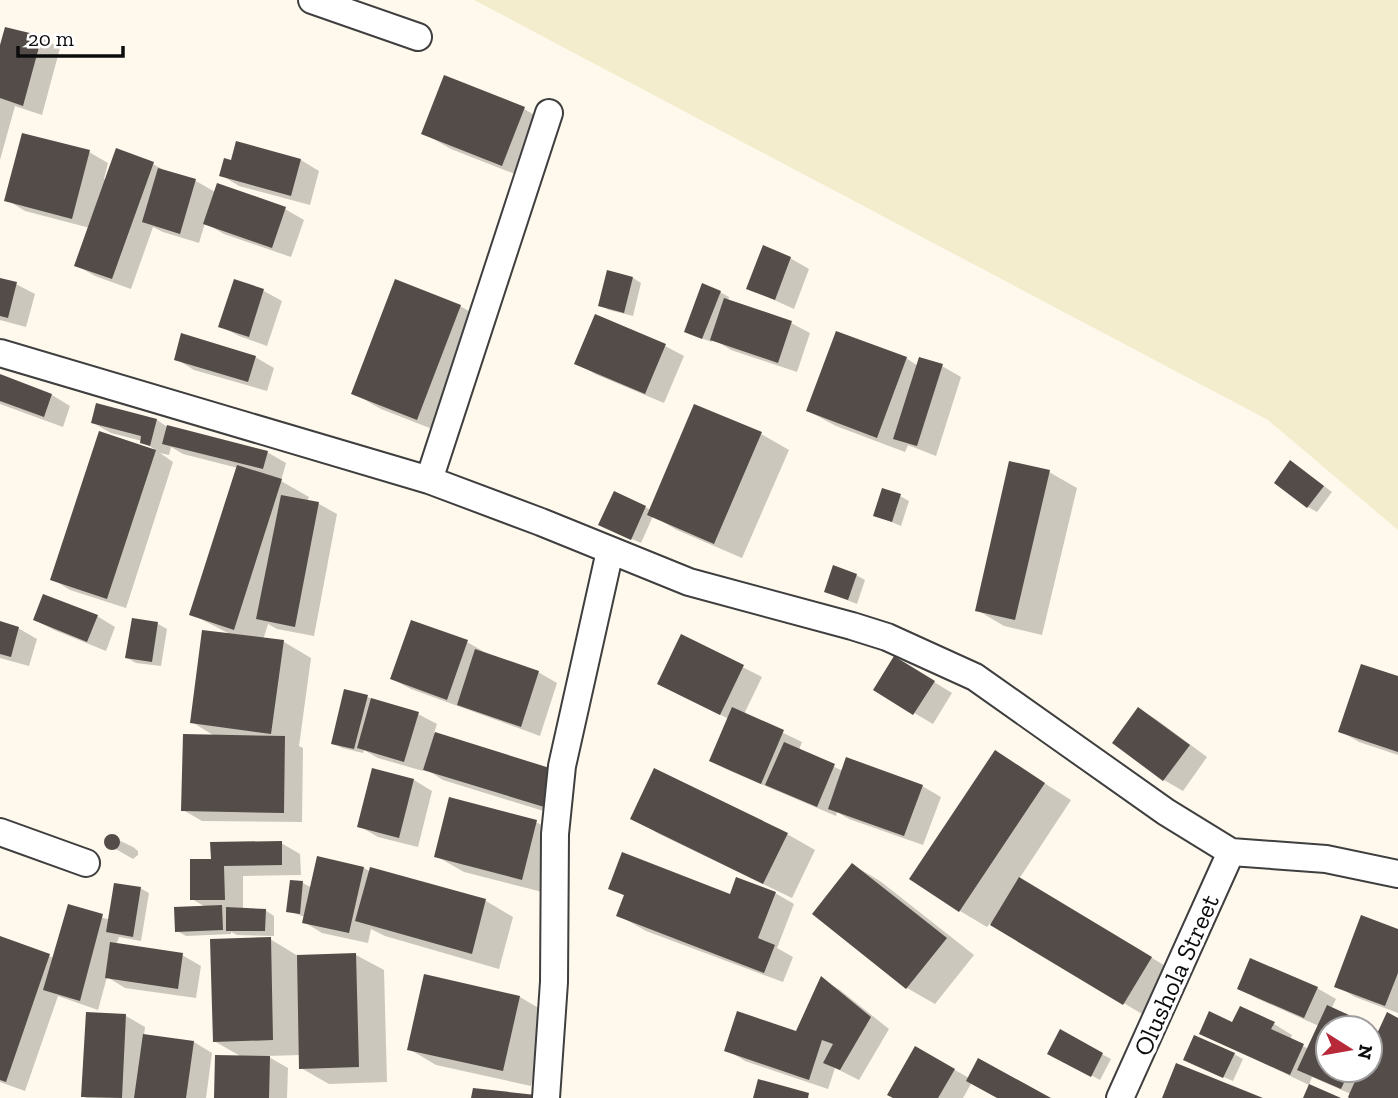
<svg xmlns="http://www.w3.org/2000/svg" width="1398" height="1098" viewBox="0 0 1398 1098" font-family="'Zilla Slab',serif">
	<style>
		.farmland { fill: #f3edcd }
		.shadow { fill: #0003; fill-rule: evenodd }
		.building { fill: #544c49 }
		.lines { fill: none; stroke-linecap: round; stroke-linejoin: round }
		.street-casing { stroke: #3f3f3f; stroke-width: 30 }
		.street { stroke: #fff; stroke-width: 26 }
		.labels { text-anchor: middle; stroke-width: 7; stroke-linejoin: round; paint-order: stroke }
		.street-label { font-size: 26px; fill: #0c0c0c; stroke: #fff }
	</style>
	<rect width="100%" height="100%" fill="#fef9ec"/>
	<path class="farmland" d="M474,0H1398V530L1268,420Z"/>
	<path class="shadow" d="M7,29L42,38L60,48L42,115L15,106L0,160V52Z
		M524,109L552,125L530,180L451,149L423,133Z
		M24,135L89,152L108,163L104,179L106,180L153,164L169,173L196,181L215,192L218,186L285,209L304,220L291,257L224,234L205,223L199,243L163,232L153,227L131,289L95,276L76,265L90,228L25,211L7,200Z
		M237,143L301,160L319,171L310,205L239,186L221,175L233,162Z
		M790,258L809,269L794,309L748,288Z
		M633,278L641,283L633,316L609,310L600,305Z
		M0,279L16,284L35,294L26,327L0,320Z
		M235,281L264,291L282,301L267,346L239,336L220,326Z
		M396,281L460,306L488,322L445,434L381,409L353,393Z
		M720,292L729,297L728,301L791,323L810,333L797,372L731,350L713,339L712,342L695,336Z
		M665,346L684,356L664,403L595,374L577,363Z
		M255,357L274,368L267,391L194,370L176,359Z
		M906,358L918,366L920,359L942,366L961,377L936,456L908,445L905,452L836,426L808,411Z
		M0,376L52,395L70,406L63,427L0,404Z
		M97,405L157,420L169,428L267,452L286,463L281,481L309,497L307,502L319,504L337,514L314,636L277,629L268,624L263,640L284,642L311,658L299,746L303,748L302,822L202,821L183,810L216,737L192,722L228,633L191,614L238,468L183,454L171,447L169,455L160,453L173,462L126,608L70,590L52,579L154,449L142,441L111,433L93,423Z
		M761,434L789,450L742,558L677,530L653,516L641,543L609,529L615,493L651,510Z
		M1300,468L1332,492L1317,512L1308,507Z
		M1049,472L1077,488L1042,635L1004,626L977,610Z
		M900,496L909,501L901,526L875,515Z
		M856,575L865,580L857,604L826,592Z
		M97,616L115,627L106,651L54,630L35,620Z
		M133,620L158,624L167,629L161,666L136,663L127,658Z
		M0,623L18,628L37,639L29,666L0,658Z
		M682,636L762,677L744,714L802,742L799,750L843,771L922,786L941,797L923,845L849,819L837,812L836,816L730,771L711,761L729,719L678,694Z
		M467,642L486,653L485,655L538,672L557,683L540,736L411,689L392,679Z
		M913,669L952,693L933,724L875,690Z
		M1398,678V755L1359,742L1340,731Z
		M367,697L418,714L437,724L434,733L555,771L563,817L443,780L424,768L423,771L378,758L364,750L363,753L342,748L333,743Z
		M1139,709L1157,720L1207,757L1183,791L1164,780L1114,743Z
		M995,752L1071,800L1019,879L1179,974L1152,1020L990,923L987,927L960,911L911,878Z
		M374,770L414,780L432,791L418,847L378,837L359,826Z
		M632,818L787,834L815,850L792,898L659,834Z
		M536,822L564,838L550,894L464,872L436,856Z
		M110,836L133,847L138,851V855L133,859L107,844Z
		M281,843L300,854L301,875L243,876V910H265L274,916V936L237,935L231,932V934L186,936L177,931L207,908L192,899L213,860Z
		M318,858L364,868L371,872V869L486,901L513,917L499,969L385,936L371,929L368,943L322,933L304,922L305,917L288,911L303,883L312,888Z
		M853,865L880,881L974,955L935,1004L907,988L814,914Z
		M140,888L149,893L141,941L119,937L116,945L182,955L201,966L196,998L125,988L107,977L98,1010L58,996L25,1091L0,1082V938L54,958L69,906L110,920Z
		M610,888L731,896L775,893L794,904L777,948L793,957L783,982L646,931L618,915L625,896Z
		M1398,931V1013L1355,997L1337,986Z
		M270,939L298,956L356,955L384,970L387,1082L329,1084L301,1068V1055L267,1056L288,1068L287,1098H216L242,1057L214,1041Z
		M425,976L520,997L547,1013L531,1086L436,1065L409,1049Z
		M821,979L840,990L889,1029L859,1080L835,1068L828,1089L745,1061L727,1050L797,1033Z
		M1239,988H1317L1336,999L1331,1009L1379,1032L1398,1020V1098H1353L1351,1094L1312,1077L1309,1085L1201,1033L1233,1024H1274L1292,1035L1290,1040L1309,1049L1319,1026L1258,999ZM1328,1028H1370V1070H1328Z
		M126,1016L145,1027L144,1036L194,1042L212,1053L206,1098H87L83,1096Z
		M1060,1032L1111,1059L1100,1080L1050,1053Z
		M916,1048L969,1078L1048,1098H1000L972,1082L963,1098H896Z
		M1234,1054L1243,1059L1233,1081L1194,1064Z"/>
	<path class="building" d="M5,27L42,36L23,106L0,98V45Z
		M444,75L525,107L502,166L421,134Z
		M22,133L90,150L72,219L4,201Z
		M236,141L301,159L291,196L219,176L224,158L231,160Z
		M116,148L154,162L112,279L74,266Z
		M158,168L196,179L180,234L142,222Z
		M217,183L286,207L272,248L203,224Z
		M763,245L791,257L775,300L746,289Z
		M607,270L633,277L624,313L598,306Z
		M0,278L17,282L8,318L0,316Z
		M234,279L264,289L249,337L218,327Z
		M395,279L461,305L417,420L351,394Z
		M702,283L721,291L702,339L684,332Z
		M724,298L792,321L778,363L710,340Z
		M595,314L666,344L645,394L574,364Z
		M836,331L907,357L877,438L806,411Z
		M181,333L256,356L248,382L174,360Z
		M919,357L943,364L917,446L893,439Z
		M0,374L52,394L44,417L0,401Z
		M96,403L157,419L150,446L140,443L141,436L91,423Z
		M694,404L762,432L714,544L647,515Z
		M167,425L268,451L263,469L162,444Z
		M99,431L156,450L107,599L50,580Z
		M1290,460L1324,486L1307,508L1274,483Z
		M1009,461L1050,470L1015,620L975,611Z
		M237,465L282,479L234,630L189,615Z
		M882,488L901,494L892,522L873,516Z
		M614,491L646,506L631,540L598,525Z
		M281,495L319,502L295,627L256,619Z
		M833,565L857,574L848,600L824,592Z
		M43,594L98,615L87,642L33,620Z
		M132,618L158,622L152,662L125,658Z
		M411,620L468,640L447,700L390,679Z
		M0,621L19,627L11,657L0,654Z
		M202,630L284,640L271,734L190,723Z
		M681,634L744,665L720,715L657,684Z
		M475,649L539,671L521,727L457,705Z
		M894,656L935,681L913,715L873,690Z
		M1361,664L1398,676V752L1338,732Z
		M344,689L368,695L354,749L331,744Z
		M371,698L419,712L404,762L357,748Z
		M732,707L784,730L761,784L709,761Z
		M1138,707L1190,745L1163,781L1112,743Z
		M435,732L556,770L544,807L423,770Z
		M183,734L285,736L284,813L181,811Z
		M784,742L835,764L817,807L765,785Z
		M995,750L1045,783L959,912L909,879Z
		M846,757L923,785L904,836L828,809Z
		M372,768L414,779L399,838L357,827Z
		M654,768L788,833L763,884L630,819Z
		M449,797L537,820L522,880L434,857Z
		M104 842a8 8 0 1 1 16 0a8 8 0 1 1-16 0Z
		M282,841V865L224,866L225,900H190V859H211L210,842Z
		M622,852L730,894L736,877L776,892L758,938L775,945L764,973L616,916L624,895L608,889Z
		M317,856L364,867L349,933L302,923Z
		M852,863L947,938L906,989L812,914Z
		M370,867L486,899L472,954L355,921Z
		M1019,877L1152,957L1123,1005L990,925Z
		M290,880L303,881L300,914L286,912Z
		M114,883L141,887L133,937L106,932Z
		M68,904L103,914L80,1001L43,990Z
		M222,905L223,930L175,932L174,907Z
		M226,907L266,909L265,931H226Z
		M1361,915L1398,929V973L1385,1006L1334,987Z
		M0,936L50,954L6,1082L0,1080Z
		M271,937L273,1040L213,1042L210,939Z
		M110,942L183,953L178,989L105,978Z
		M356,953L359,1067L299,1069L297,955Z
		M1250,958L1318,987L1304,1018L1237,989Z
		M424,974L520,996L503,1071L407,1050Z
		M821,976L871,1017L840,1070L823,1063L833,1044L822,1040L809,1080L724,1051L737,1011L796,1031Z
		M1327,1005L1371,1025L1369,1028H1328V1070H1350L1341,1089L1297,1070Z
		M1240,1006L1275,1022L1271,1029L1304,1044L1290,1075L1199,1034L1209,1011L1232,1022Z
		M86,1012L126,1014L122,1098L81,1097Z
		M1387,1012L1398,1018V1098H1349L1348,1097L1360,1070H1370V1049Z
		M1060,1029L1103,1053L1091,1077L1047,1054Z
		M143,1034L194,1041L186,1098H134Z
		M1194,1035L1235,1053L1223,1078L1183,1060Z
		M915,1046L955,1069L938,1098H893L887,1095Z
		M215,1055L270,1056L269,1098H214Z
		M978,1058L1051,1098H997L966,1081Z
		M1176,1063L1263,1098H1162Z
		M758,1079L809,1093L808,1098H753Z
		M1309,1084L1341,1098H1303Z
		M473,1088L545,1096V1098H471Z"/>
	<g class="lines">
		<defs>
			<path id="street" d="M312,0L418,37
				M0,353L429,480L541,522L689,582L852,626L887,637L975,677L1166,812L1231,852L1326,859L1398,874
				M429,480L549,113
				M0,832L86,863
				M546,1098L554,982L555,834L562,766L610,551
				M1120,1098L1231,852"/>
		</defs>
		<use href="#street" class="street-casing"/>
		<use href="#street" class="street"/>
	</g>
	<g class="labels">
		<g class="street-label">
			<text transform="translate(1176 975) rotate(-66)" y="9">Olushola Street</text>
		</g>
	</g>
	<g transform="translate(1349 1049) rotate(101)"><circle r="33" fill="#ffffff" stroke="#9e9e9e" stroke-width="2"/>
	<path d="M0-5L12 26L0 18L-12 26Z" fill="#b72939"/>
	<text y="-10" font-size="19" font-weight="bold" text-anchor="middle" fill="#0c0c0c">N</text>
	</g>
	<path d="M18 46v10h105v-10" fill="none" stroke="#0c0c0c" stroke-width="3.5"/>
	<text x="28" y="46" font-size="21" fill="#0c0c0c" stroke="#ffffff" stroke-width="5" paint-order="stroke">20 m</text>
</svg>
